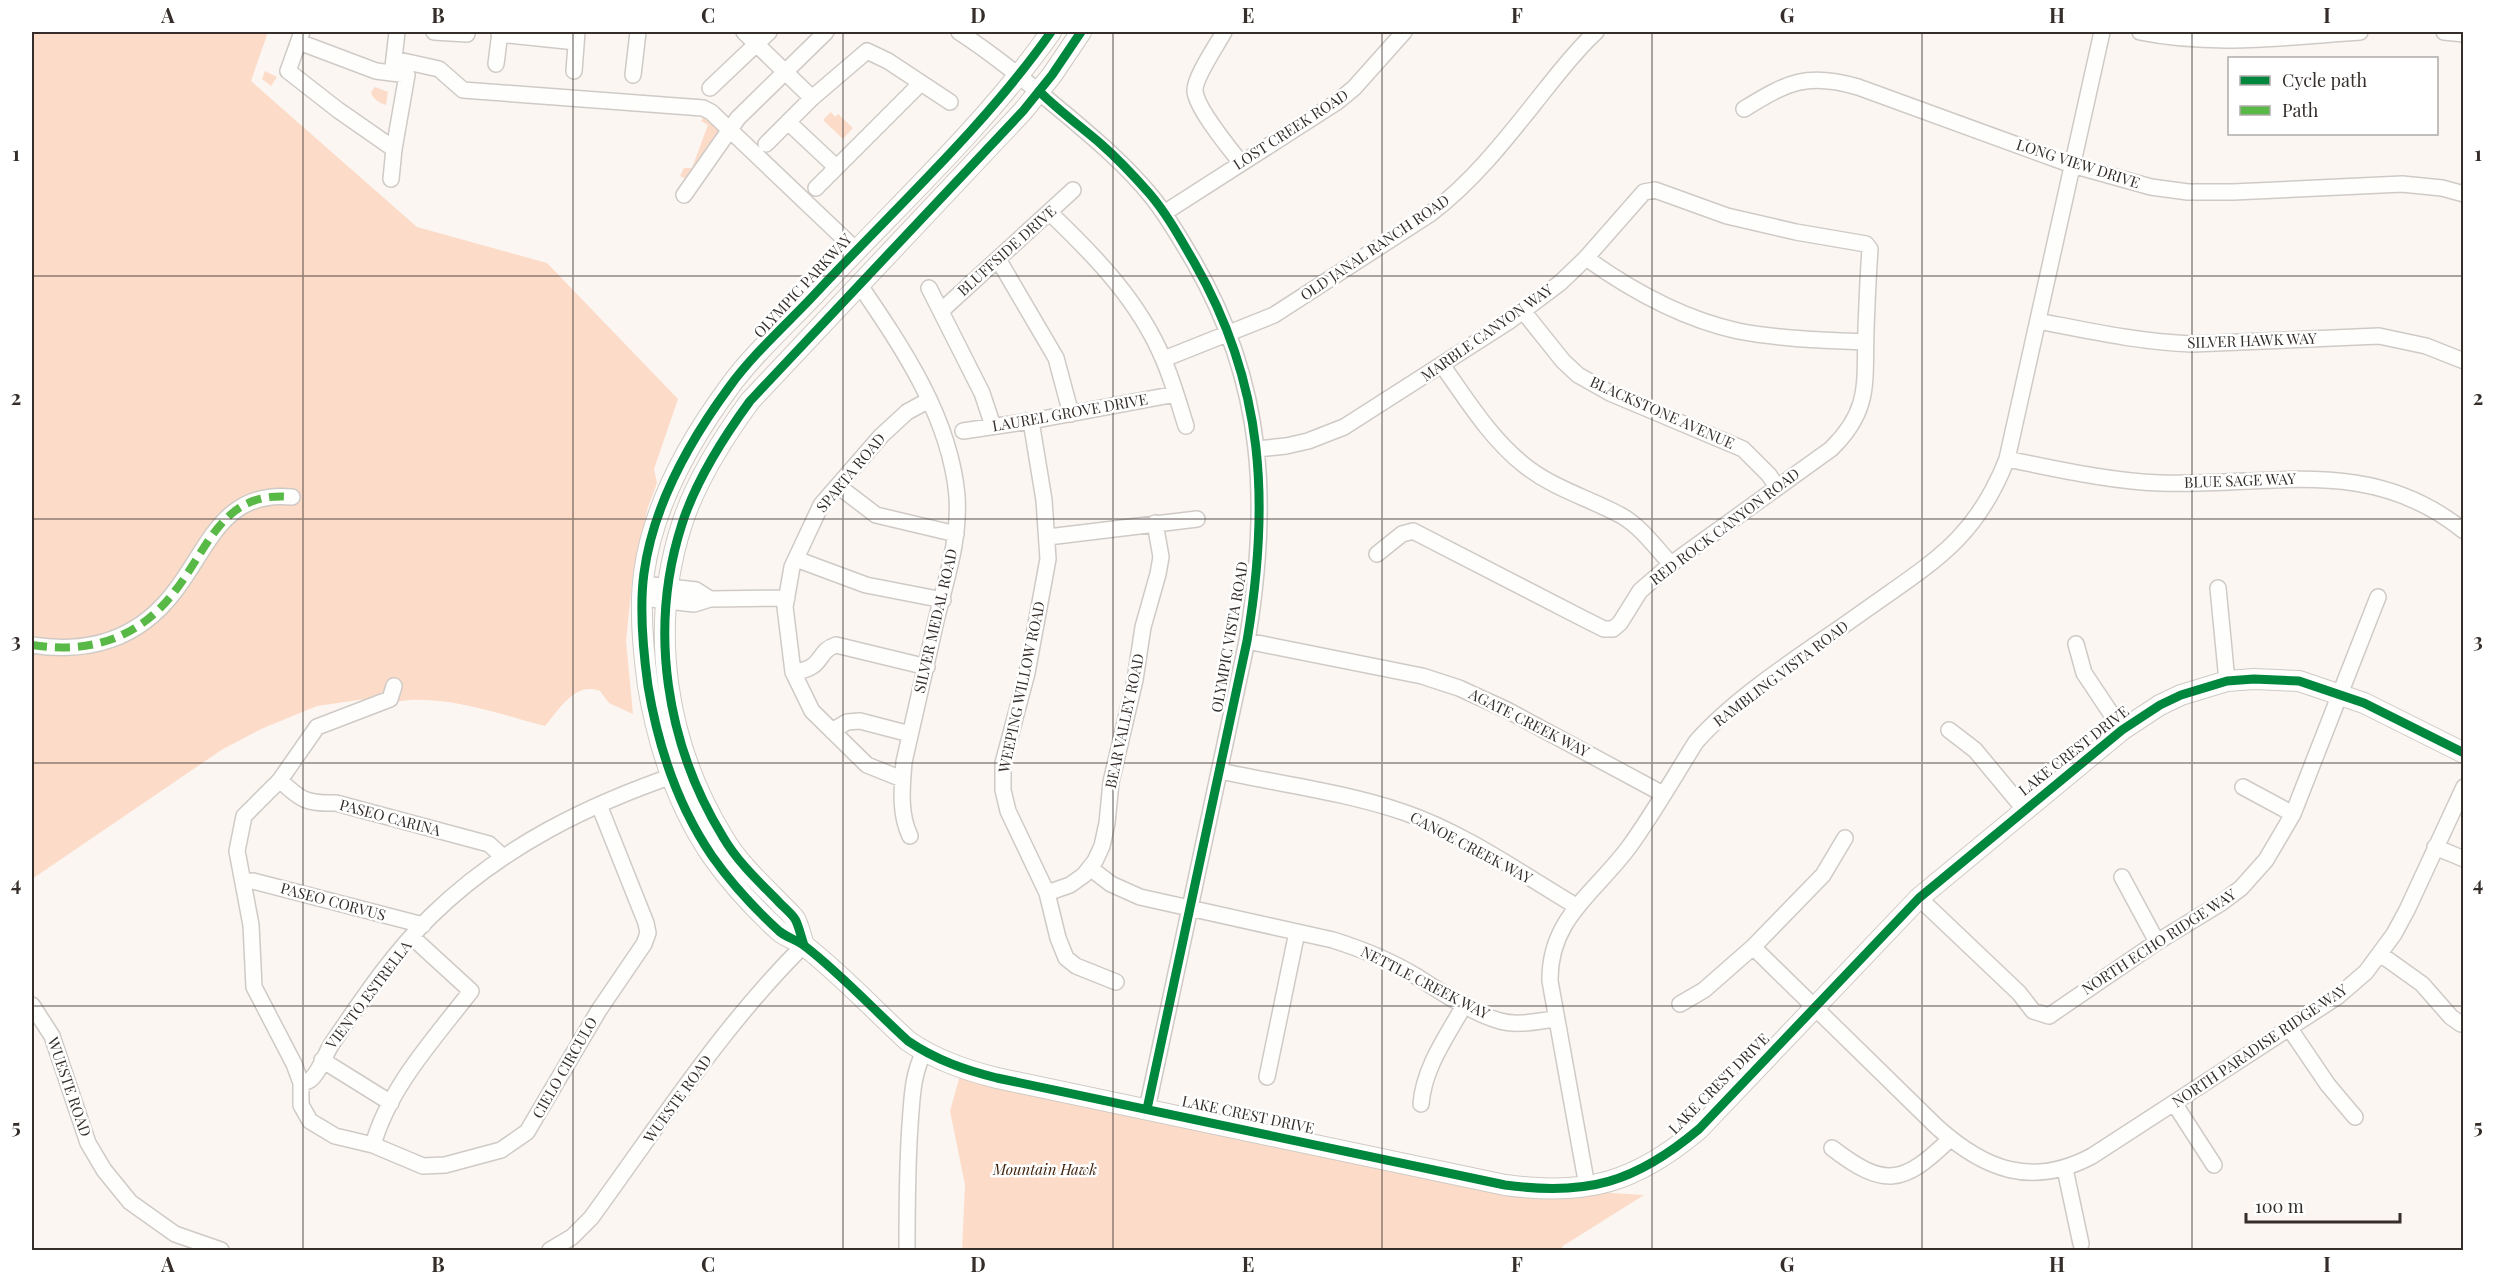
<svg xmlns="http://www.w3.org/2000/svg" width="2495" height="1282" viewBox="0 0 2495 1282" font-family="'Playfair Display',serif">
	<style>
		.green { fill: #fcdcc8 }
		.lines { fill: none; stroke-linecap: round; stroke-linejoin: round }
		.minor-casing { stroke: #d0cac6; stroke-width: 18 }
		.major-casing { stroke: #d0cac6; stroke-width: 22 }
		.minor { stroke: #fefefd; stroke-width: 15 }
		.major { stroke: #fefefd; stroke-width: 20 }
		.quiet { stroke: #58b947; stroke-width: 8; stroke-dasharray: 15 8; stroke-linecap: butt }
		.cycleway-casing { stroke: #fff; stroke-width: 13 }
		.cycleway { stroke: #00873e; stroke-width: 9 }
		.grid { fill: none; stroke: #342d29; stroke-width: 1.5; stroke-opacity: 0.55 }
		.labels { text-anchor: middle; stroke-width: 5; stroke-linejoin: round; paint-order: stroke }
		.street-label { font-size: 15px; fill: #342d29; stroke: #fff }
		.park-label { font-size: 15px; font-style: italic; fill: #3f210a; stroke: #fff }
		.neatline { fill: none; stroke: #342d29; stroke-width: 2 }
		.grid-label { font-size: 20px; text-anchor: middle; font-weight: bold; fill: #342d29 }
	</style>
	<rect width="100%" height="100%" fill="#fbf6f2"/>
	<path class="green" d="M32,32H268L251,81L417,227L547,263L678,399L654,469L657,483L648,507L633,573L626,641L633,714L609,703L600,691C575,681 559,710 545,726C498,714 428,688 382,706L379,697L317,706L261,729L223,749L32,879Z
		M265,71L277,77L271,86L262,79Z
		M375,87L388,92L386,105C379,103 373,99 371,92Z
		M831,112L835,117L838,114L853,128L843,139L823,120Z
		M705,115L721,129L689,181L680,176L684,168H692L708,125L701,121Z
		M962,1068L1529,1188L1644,1195L1563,1246L1561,1250H962L965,1185L950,1111Z"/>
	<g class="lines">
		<defs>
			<path id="minor" d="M302,32L288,71L338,110L394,149
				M434,32L467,34
				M744,32L812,98
				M959,32C996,56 1029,84 1063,112C1094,138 1126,165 1152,197C1168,217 1181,240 1194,262C1265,385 1270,504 1247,641L1147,1109
				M1224,32C1217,45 1194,78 1195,91C1196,108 1230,149 1241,163
				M2140,32C2213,47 2287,37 2360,32
				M2444,32L2464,34
				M499,34L576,42
				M299,42L376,71L407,75L394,149L391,179
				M394,59L439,69L463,90L703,108L711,112L856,250
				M496,64L500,32
				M393,67L397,32
				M574,71L577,32
				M633,75L638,32
				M710,88L769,32
				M1744,109C1788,82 1807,72 1858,87L2072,165L2151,187L2188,192H2233L2402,184L2442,188L2464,194
				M788,122L836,167
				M766,144L812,98L867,51L888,61L950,102
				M816,188L921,83
				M684,195L738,118L826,32
				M1050,213C1095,256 1140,302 1164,361C1173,382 1179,404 1186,426
				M1164,213L1337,102L1354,88L1404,32
				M1586,258C1632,291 1683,319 1738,331C1780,339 1823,340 1866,342
				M998,259L1056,358L1071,414
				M859,284C902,347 950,417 957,496C960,541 945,582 935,625C925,671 914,717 904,762C902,787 899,813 910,836
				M929,288L982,393L993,426
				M941,311L1073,190
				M1523,311L1563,361L1578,375L1610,393L1743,449L1769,475L1777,487
				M2038,321C2090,331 2139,342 2192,344L2379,336L2426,346L2464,361
				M1164,359L1274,315L1430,214C1476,179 1509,135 1545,90C1561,70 1577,49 1596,32
				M1442,365C1467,400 1490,438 1524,465C1554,489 1589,498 1622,516C1641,527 1656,548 1671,564
				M1031,421L1044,500L1048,559L1027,673L1003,763V790L1008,811L1047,893L1058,938L1066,958L1076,966L1116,982
				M963,431L1031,421L1176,394
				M1257,449L1286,446L1308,441L1344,427L1508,322L1560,283L1586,258L1644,192L1655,190L1727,216L1796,232L1866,244L1870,249C1868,276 1867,302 1866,329C1864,381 1872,409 1831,449L1671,564L1640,591L1620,623L1613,629H1604L1584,619L1413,531L1402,534L1377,554
				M2007,459C2057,469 2109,481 2160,483C2270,487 2369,454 2464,531
				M838,486L876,515L956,534
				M1048,537L1197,519
				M796,559L866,585L943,600
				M643,584L696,590L710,599
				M2218,588L2227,681
				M642,598L694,604L710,599L787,598
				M1247,641L1422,676L1459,688L1507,710L1663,794
				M2076,644L2084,673L2122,730
				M32,645C89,654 139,639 175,591C209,547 223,490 292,497
				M793,672C825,669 816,651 836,645L927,667
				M394,686L390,699L317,727L280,780L244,816L237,851L251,925L254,987L294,1064L301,1083V1105L310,1121L335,1136L373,1145L423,1166L445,1165L501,1150L527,1132L599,1010L644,944L648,933L646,923L599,805
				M1949,730L1975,750L2024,809
				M832,731L847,722L860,721L910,734
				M1220,771C1280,784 1344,792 1403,812C1463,832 1522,874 1576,906
				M902,779L867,765L812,711L793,672L785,607L792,567L821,505L881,436L907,412L929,400
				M280,780C300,800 307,804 336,803L489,844L503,857
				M2243,787L2293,814
				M2435,847L2464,859
				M1090,868L1111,884L1140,897L1333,940C1361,949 1388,959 1414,975C1439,990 1471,1013 1500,1021C1517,1026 1538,1021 1555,1019
				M2122,877L2157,942
				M243,882L253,881L423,925
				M1047,893L1070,885L1084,875L1095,861L1102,846L1107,823L1111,782L1135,680L1143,627L1158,574L1161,557L1155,523
				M1919,898L2019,993L2033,1011L2049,1016L2157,942L2221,903L2241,888L2266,860L2293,814L2378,597
				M1753,947L1937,1127C1985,1170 2032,1188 2092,1156L2337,997L2366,972L2394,934L2407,910L2464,787
				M2380,954L2422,984L2451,1017L2461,1024
				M1680,1004L1704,990L1753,947L1823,875L1845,838
				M32,1005L52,1036L88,1143L104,1170L130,1202L175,1234L221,1250
				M2290,1029L2328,1085L2355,1117
				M322,1060L391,1103
				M1267,1077L1297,932
				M301,1083C304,1082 307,1082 310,1080C319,1073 325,1055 331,1045C361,1001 392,954 431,916C501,847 589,804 681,773
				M2174,1103L2214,1165
				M1421,1104C1424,1067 1447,1036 1465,1004
				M373,1145C389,1087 435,1038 471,991L412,937
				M1832,1148C1884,1188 1903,1185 1950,1139
				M2065,1169L2081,1244
				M1587,1186L1550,981C1549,918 1596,892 1629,847C1653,814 1674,777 1696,742C1739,693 1810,650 1864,611C1931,563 1975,541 2007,459L2102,32
				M550,1250L572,1237L591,1218C659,1125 722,1026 804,945
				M907,1250C907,1208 907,1167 910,1125C912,1100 912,1075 924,1052"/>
			<path id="major" d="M1051,32C985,126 894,209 815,294C788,323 753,354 730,386C690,440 653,506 644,573C639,610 643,650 648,686C658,746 678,806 712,856C731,883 755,909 779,931C787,938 798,940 806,947C842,975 874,1010 908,1041C936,1060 965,1070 997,1078L1505,1185C1587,1196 1635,1183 1699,1129L1919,898L2122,730L2160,705L2181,695L2227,681L2254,679L2299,681L2364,703L2464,753
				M804,945C801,937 799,926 795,919C790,912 782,906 776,899C757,880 737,861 723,837C666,744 648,629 682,524C696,480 723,438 750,401L1023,111L1052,75L1081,32"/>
		</defs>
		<use href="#minor" class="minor-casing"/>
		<use href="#major" class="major-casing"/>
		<use href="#minor" class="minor"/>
		<use href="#major" class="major"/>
		<path class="quiet" d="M32,645C89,654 139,639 175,591C209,547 223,490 292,497"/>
		<defs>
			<path id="cycleway" d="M1051,32C985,126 894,209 815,294C788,323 753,354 730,386C690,440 653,506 644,573C639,610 643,650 648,686C658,746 678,806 712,856C731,883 755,909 779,931C787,938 798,940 806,947C842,975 874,1010 908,1041C936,1060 965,1070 997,1078L1505,1185C1587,1196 1635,1183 1699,1129L1919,898L2122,730L2160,705L2181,695L2227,681L2254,679L2299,681L2364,703L2464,753
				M1039,91C1058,110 1080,126 1101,144C1118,159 1134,176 1149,193C1167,214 1180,238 1194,262C1265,385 1270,504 1247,641L1147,1109
				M804,945C801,937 799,926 795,919C790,912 782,906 776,899C757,880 737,861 723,837C666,744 648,629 682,524C696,480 723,438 750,401L1023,111L1052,75L1081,32"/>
		</defs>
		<use href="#cycleway" class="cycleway-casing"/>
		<use href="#cycleway" class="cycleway"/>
	</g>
	<path class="grid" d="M303,32V1250M573,32V1250M843,32V1250M1113,32V1250M1382,32V1250M1652,32V1250M1922,32V1250M2192,32V1250M32,276H2464M32,519H2464M32,763H2464M32,1006H2464"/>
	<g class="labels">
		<g class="street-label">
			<text transform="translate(1291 130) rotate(-33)" y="5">LOST CREEK ROAD</text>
			<text transform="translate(2078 164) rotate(18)" y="5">LONG VIEW DRIVE</text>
			<text transform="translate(1375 248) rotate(-34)" y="5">OLD JANAL RANCH ROAD</text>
			<text transform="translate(1007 251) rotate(-42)" y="5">BLUFFSIDE DRIVE</text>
			<text transform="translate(803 286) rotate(-47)" y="5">OLYMPIC PARKWAY</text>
			<text transform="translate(1487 333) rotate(-35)" y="5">MARBLE CANYON WAY</text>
			<text transform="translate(2252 341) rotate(-2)" y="5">SILVER HAWK WAY</text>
			<text transform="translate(1070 413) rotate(-10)" y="5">LAUREL GROVE DRIVE</text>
			<text transform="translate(1662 413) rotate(24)" y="5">BLACKSTONE AVENUE</text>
			<text transform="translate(851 473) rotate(-50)" y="5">SPARTA ROAD</text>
			<text transform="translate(2240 481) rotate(-2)" y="5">BLUE SAGE WAY</text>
			<text transform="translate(1725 527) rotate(-37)" y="5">RED ROCK CANYON ROAD</text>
			<text transform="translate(936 621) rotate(-77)" y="5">SILVER MEDAL ROAD</text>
			<text transform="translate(1230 637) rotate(-80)" y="5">OLYMPIC VISTA ROAD</text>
			<text transform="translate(1781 674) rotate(-37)" y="5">RAMBLING VISTA ROAD</text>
			<text transform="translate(1022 687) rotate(-78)" y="5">WEEPING WILLOW ROAD</text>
			<text transform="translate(1125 721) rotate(-78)" y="5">BEAR VALLEY ROAD</text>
			<text transform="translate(1529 723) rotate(27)" y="5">AGATE CREEK WAY</text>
			<text transform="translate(2074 751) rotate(-38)" y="5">LAKE CREST DRIVE</text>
			<text transform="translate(390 818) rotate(15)" y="5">PASEO CARINA</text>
			<text transform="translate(1471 848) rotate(28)" y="5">CANOE CREEK WAY</text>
			<text transform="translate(333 902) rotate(15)" y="5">PASEO CORVUS</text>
			<text transform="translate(2159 942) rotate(-33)" y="5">NORTH ECHO RIDGE WAY</text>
			<text transform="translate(1425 983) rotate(27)" y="5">NETTLE CREEK WAY</text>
			<text transform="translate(369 995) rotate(-53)" y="5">VIENTO ESTRELLA</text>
			<text transform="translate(2260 1046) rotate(-34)" y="5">NORTH PARADISE RIDGE WAY</text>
			<text transform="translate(565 1068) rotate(-60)" y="5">CIELO CIRCULO</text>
			<text transform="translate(1719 1084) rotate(-45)" y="5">LAKE CREST DRIVE</text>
			<text transform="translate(69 1087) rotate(71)" y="5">WUESTE ROAD</text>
			<text transform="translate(678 1099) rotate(-54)" y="5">WUESTE ROAD</text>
			<text transform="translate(1248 1115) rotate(12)" y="5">LAKE CREST DRIVE</text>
		</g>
		<g class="park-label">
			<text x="1045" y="1175">Mountain Hawk</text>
		</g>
	</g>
	<rect width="2495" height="1282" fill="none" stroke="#ffffff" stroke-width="66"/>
	<rect x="2228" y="57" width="210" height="78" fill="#ffffff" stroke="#aeaba9" stroke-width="1.5"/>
	<rect x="2240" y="76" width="30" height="9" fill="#00873e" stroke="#aeaba9" stroke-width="1.5"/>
	<text x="2282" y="87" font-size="18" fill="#342d29">Cycle path</text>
	<rect x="2240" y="106" width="30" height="9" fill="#58b947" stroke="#aeaba9" stroke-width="1.5"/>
	<text x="2282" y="117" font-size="18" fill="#342d29">Path</text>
	<path d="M2246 1213v9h154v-9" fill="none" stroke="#342d29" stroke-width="3"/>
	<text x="2255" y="1213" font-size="18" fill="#342d29" stroke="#ffffff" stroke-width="4.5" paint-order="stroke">100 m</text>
	<rect x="33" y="33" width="2429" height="1216" class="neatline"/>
	<g class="grid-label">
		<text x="168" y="23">A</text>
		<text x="438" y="23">B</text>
		<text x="708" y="23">C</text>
		<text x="978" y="23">D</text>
		<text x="1248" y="23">E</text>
		<text x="1517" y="23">F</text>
		<text x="1787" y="23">G</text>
		<text x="2057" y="23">H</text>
		<text x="2327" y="23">I</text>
		<text x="16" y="161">1</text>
		<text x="2478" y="161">1</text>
		<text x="16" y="405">2</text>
		<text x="2478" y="405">2</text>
		<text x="16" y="648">3</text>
		<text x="2478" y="648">3</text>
		<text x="16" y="891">4</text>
		<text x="2478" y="891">4</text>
		<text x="16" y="1134">5</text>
		<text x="2478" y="1134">5</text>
		<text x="168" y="1272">A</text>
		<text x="438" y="1272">B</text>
		<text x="708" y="1272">C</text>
		<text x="978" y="1272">D</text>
		<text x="1248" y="1272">E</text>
		<text x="1517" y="1272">F</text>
		<text x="1787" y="1272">G</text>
		<text x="2057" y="1272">H</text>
		<text x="2327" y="1272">I</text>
	</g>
</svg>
